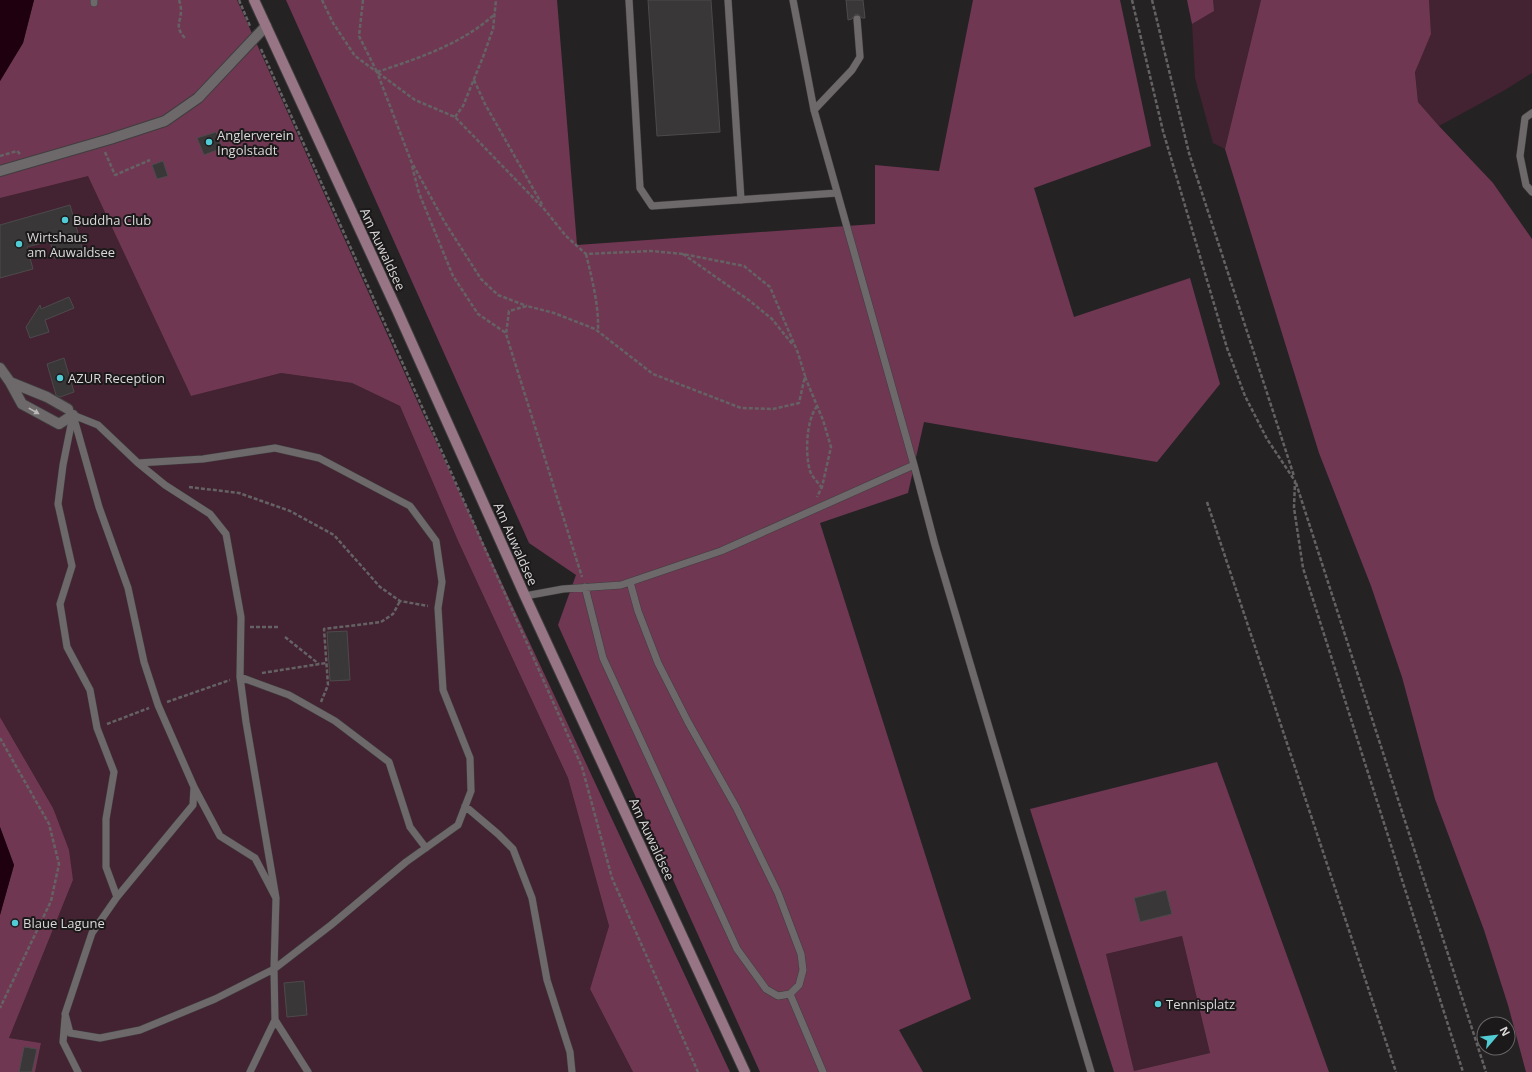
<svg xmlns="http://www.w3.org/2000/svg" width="1532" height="1072" viewBox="0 0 1532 1072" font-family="'Open Sans',sans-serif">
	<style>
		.green { fill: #432231 }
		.forest { fill: #703753; fill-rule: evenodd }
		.water { fill: #1f000f }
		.building { fill: #3a3738; stroke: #4d4a4b }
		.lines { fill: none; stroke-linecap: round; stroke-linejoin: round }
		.lane-casing { stroke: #403d3e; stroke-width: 8 }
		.street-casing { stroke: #403d3e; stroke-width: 12 }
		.secondary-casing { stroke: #403d3e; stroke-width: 12 }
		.path { stroke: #656264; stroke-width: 2.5; stroke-dasharray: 4 2; stroke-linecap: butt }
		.lane { stroke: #6d696b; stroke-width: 7 }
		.street { stroke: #6d696b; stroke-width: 10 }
		.secondary { stroke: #987585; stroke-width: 10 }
		.oneway { fill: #b9b7b8 }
		.poi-dot { fill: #51ccd4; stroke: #1c191a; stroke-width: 1.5 }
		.labels { text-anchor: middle; stroke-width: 4; stroke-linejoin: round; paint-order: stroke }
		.poi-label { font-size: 13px; fill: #dad8d9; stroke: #1c191a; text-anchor: start }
		.street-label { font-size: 13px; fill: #dad8d9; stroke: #1c191a }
	</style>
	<rect width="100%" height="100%" fill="#252224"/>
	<path class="green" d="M1213,0H1261L1225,149L1213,143L1195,78L1192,24L1213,11Z
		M1429,0H1532V73L1505,90L1439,126L1418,102L1415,71L1431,34Z
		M88,175L191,396L281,373L352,383L400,406L459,543L568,778L609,926L590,989L633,1072H35L41,1043L9,1038L73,880L53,808L0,717V198Z
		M1182,936L1210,1053L1134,1071L1106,954Z"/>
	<path class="forest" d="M34,0H237L423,414L730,1072H633L590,989L609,926L568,778L459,543L400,406L352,383L281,373L191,396L88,176L0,198V81L23,43Z
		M286,0H557L577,245L875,224V165L939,171L973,0H1120L1151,146L1034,188L1074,317L1190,278L1220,384L1157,462L924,422L908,493L820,523L971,999L899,1030L923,1072H760L558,625L576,575L529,543Z
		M1187,0H1213L1214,11L1192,24Z
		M1261,0H1429L1431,34L1415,72L1418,102L1439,126L1493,183L1532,239V1072H1526L1508,1005L1484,930L1435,799L1402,677L1371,586L1319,453L1225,149Z
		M0,717L53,808L69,850L73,880L9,1038L41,1043L35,1072H0V915L14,865L0,827Z
		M1217,762L1329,1072H1114L1030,809ZM1182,936L1210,1053L1134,1071L1106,954Z"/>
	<path class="water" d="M0,0H34L23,43L0,81Z
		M0,827L14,865L0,915Z"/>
	<path class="building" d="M648,0H711L720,132L657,136Z
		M846,0H863L865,18H862L859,15L856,14L853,17L852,19L848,20Z
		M216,132L222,148L204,155L197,138Z
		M163,161L168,176L157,179L152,165Z
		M70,205L83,251L55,259L50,241L27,247L33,269L0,278V225Z
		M69,297L74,308L45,320L49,332L30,338L26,327L40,305L41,309Z
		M64,358L74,392L60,397L56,395L47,364Z
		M347,631L350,680L330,681L327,632Z
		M1166,890L1172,914L1140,922L1134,898Z
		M304,981L307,1015L287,1017L284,983Z
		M24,1047L37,1049L32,1072H19Z"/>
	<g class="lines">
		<defs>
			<path id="lane" d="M94,0V3
				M629,0L640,188L652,206L837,193
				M728,0L741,200
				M793,0L814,110L914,465L935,545L1091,1072
				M814,110L852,70L860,57L857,19
				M1532,113L1525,118L1520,156L1526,185L1532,192
				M71,413L73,415L99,507L128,588L144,662L158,705L194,787L193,805L117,897L92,933L65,1014L70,1033L100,1038L140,1030L215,999L274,969L331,925L406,862L458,825L471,791L470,758L443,690L438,608L442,582L436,541L410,506L319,458L275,448L203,459L138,463L98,425L73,415L63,465L58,504L72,566L60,604L67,647L90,690L97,728L114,772L106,819V867L117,897
				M138,463L165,485L210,514L226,534L241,617L240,677L246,722L276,898
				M630,582L638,611L658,663L688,722L736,807L778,893L801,954L803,970L799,985L790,994
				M585,587L603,658L737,949L766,989L778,996L790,994L823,1072
				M525,596L563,589L621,585L721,551L914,465
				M240,677L289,695L335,721L389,762L410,827L426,848
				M194,787L220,836L255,858L276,898L274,969L275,1020L308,1072
				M465,806L498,834L513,849L532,898L547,980L570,1052L572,1072
				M65,1018L63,1042L78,1072
				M250,1072L275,1020"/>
			<path id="street" d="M0,171L110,139L165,121L198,98L266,26
				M0,368L10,382L22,404L59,424L73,415
				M10,382L47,397L68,409"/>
			<path id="secondary" d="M254,0L397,310L525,596L745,1072"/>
		</defs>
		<use href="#lane" class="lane-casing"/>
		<use href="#street" class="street-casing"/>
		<use href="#secondary" class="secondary-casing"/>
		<path class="path" d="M179,0C180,3 181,7 181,10C181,23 174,26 185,38
			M239,0L250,26
			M322,0L333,23L355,56L377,72L411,161L444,221L481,279L498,295L527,306
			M363,0L359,36L377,72L415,100L455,117L545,210L566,236L586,254L651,251L683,254L744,266L770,287L798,353L805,376L799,403L773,409L741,408L653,374L595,329L554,313L527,306L509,311L506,334L582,577
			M1132,0L1163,131L1227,348L1245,396L1267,439L1295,481L1294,508L1303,568L1463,1072
			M1152,0L1189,153L1294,476
			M261,49L395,346L582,767L612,878L698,1072
			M377,72C419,58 462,44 495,14
			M474,80L485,104L543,206
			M455,117L463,106L483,57L493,29L496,0
			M105,152L115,175L150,160
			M0,156L17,151L20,154
			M412,166L419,193L453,276L478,314L506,333
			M586,254C592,279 599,305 598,332
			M683,254L750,301L772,319L793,345
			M805,377L823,420L831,447L822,487L817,497
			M817,406C806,421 805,454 810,471C812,477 818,482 821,487
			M1296,483L1486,1072
			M189,487L239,493L290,511L334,535L380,587L400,601L428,606
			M1207,502L1396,1072
			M250,627H279
			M285,637L319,664
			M262,673L326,663
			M167,702L230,680
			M321,702L328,685L324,629L381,622L393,614L400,601
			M107,724L149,708
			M0,738L49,824L59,864L51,901L0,1008"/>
		<use href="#lane" class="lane"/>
		<use href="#street" class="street"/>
		<use href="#secondary" class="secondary"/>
	</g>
	<defs><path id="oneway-solid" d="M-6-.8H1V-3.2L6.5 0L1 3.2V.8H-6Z"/></defs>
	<use class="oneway" href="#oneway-solid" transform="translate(34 411) rotate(29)"/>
	<g class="poi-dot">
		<circle cx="209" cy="142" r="4"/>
		<circle cx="65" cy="220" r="4"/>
		<circle cx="19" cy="244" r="4"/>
		<circle cx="60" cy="378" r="4"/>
		<circle cx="15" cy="923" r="4"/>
		<circle cx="1158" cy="1004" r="4"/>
	</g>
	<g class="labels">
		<g class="poi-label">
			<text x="217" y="140">Anglerverein<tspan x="217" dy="15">Ingolstadt</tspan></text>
			<text x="73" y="225">Buddha Club</text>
			<text x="27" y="242">Wirtshaus<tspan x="27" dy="15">am Auwaldsee</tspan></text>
			<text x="68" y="383">AZUR Reception</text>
			<text x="23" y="928">Blaue Lagune</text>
			<text x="1166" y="1009">Tennisplatz</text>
		</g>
		<g class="street-label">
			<text transform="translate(383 249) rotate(65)" y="5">Am Auwaldsee</text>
			<text transform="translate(516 544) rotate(66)" y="5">Am Auwaldsee</text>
			<text transform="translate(652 839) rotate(65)" y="5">Am Auwaldsee</text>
		</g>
	</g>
	<g transform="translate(1496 1036) rotate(62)"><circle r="19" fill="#1c191a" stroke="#686566"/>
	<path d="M0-3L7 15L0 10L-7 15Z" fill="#51ccd4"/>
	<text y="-6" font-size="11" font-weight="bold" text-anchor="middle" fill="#dad8d9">N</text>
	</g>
</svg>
